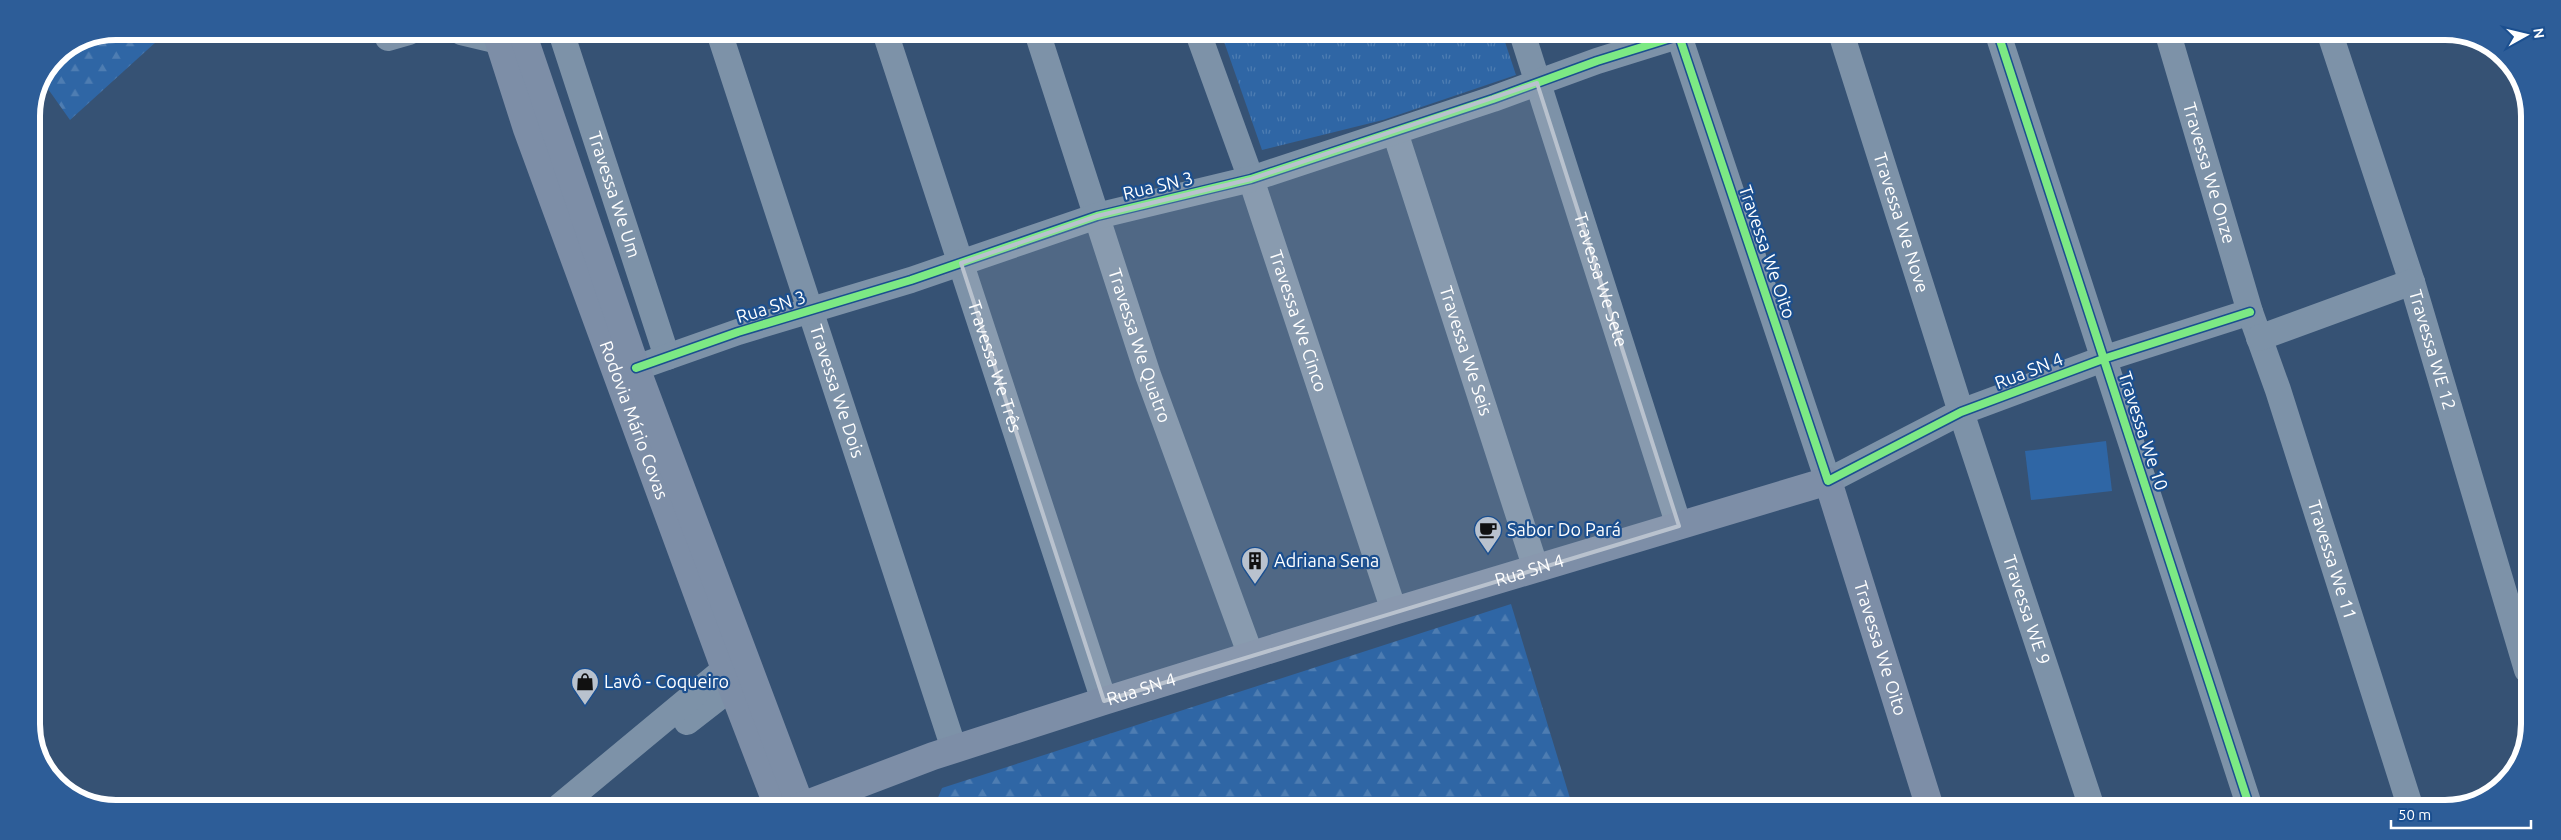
<svg xmlns="http://www.w3.org/2000/svg" width="2561" height="840" viewBox="0 0 2561 840" font-family="Ubuntu,sans-serif">
	<style>
		.grass { fill: #2f66a5 }
		.forest { fill: url(#forest-firs) }
		.park { fill: url(#park-tufts) }
		.lines { fill: none; stroke-linecap: round; stroke-linejoin: round }
		.minor { stroke: #7d92a8; stroke-width: 26 }
		.major { stroke: #7d8ea7; stroke-width: 28 }
		.cycleway-casing { stroke: #1b4f8f; stroke-width: 11 }
		.cycleway { stroke: #7ce984; stroke-width: 8 }
		.marked { fill: #b9c2ce; fill-opacity: 0.2; stroke: #b9c2ce; stroke-width: 4; stroke-linejoin: round }
		.labels { text-anchor: middle; stroke-width: 4.5; stroke-linejoin: round; paint-order: stroke }
		.street-label { font-size: 18px; fill: #fff; stroke: #1b4f8f }
		.poi-label { font-size: 18px; fill: #fff; stroke: #1b4f8f; text-anchor: start }
		.rim { fill: none; stroke: #fff; stroke-width: 6 }
	</style>
	<defs>
		<pattern id="forest-firs" width="22" height="20" patternUnits="userSpaceOnUse" patternTransform="scale(1.25)"><rect width="22" height="20" fill="#2f66a5"/><path d="M5 1l3.5 6h-7zM16 11l3.5 6h-7z" fill="#4e7db2"/></pattern>
		<pattern id="park-tufts" width="24" height="20" patternUnits="userSpaceOnUse" patternTransform="scale(1.25)"><rect width="24" height="20" fill="#2f66a5"/><path d="M3 7l-1-3M5 7V3M7 7l1-3M15 17l-1-3M17 17v-4M19 17l1-3" fill="none" stroke="#4e7db2"/></pattern>
	</defs>
	<rect width="100%" height="100%" fill="#365274"/>
	<path class="grass" d="M2106,441L2112,491L2031,500L2025,451Z"/>
	<path class="forest" d="M116,31H168L70,120L41,79C64,44 75,39 116,31Z
		M1511,604L1573,808L934,807L942,788Z"/>
	<path class="park" d="M1221,33H1502L1516,75L1383,120L1262,150Z"/>
	<g class="lines">
		<g class="minor">
			<path d="M461,32L499,41"/>
			<path id="s1" d="M561,32L667,357"/>
			<path id="s2" d="M719,32L954,749"/>
			<path id="s3" d="M885,32L1104,701"/>
			<path id="s4" d="M1037,32L1148,375L1251,656"/>
			<path id="s5" d="M1198,33L1251,179L1394,611"/>
			<path id="s6" d="M1522,33L1679,526"/>
			<path d="M1678,33L1828,481L1961,412L2103,359L2250,312"/>
			<path id="s7" d="M1841,33L1961,412L2092,808"/>
			<path d="M1998,34L2250,808"/>
			<path id="s8" d="M2168,34L2250,312L2278,390L2411,809"/>
			<path id="s9" d="M2330,34L2412,282L2527,670"/>
			<path d="M388,38L409,32"/>
			<path id="s10" d="M1395,132L1536,569"/>
			<path d="M2259,338L2412,282"/>
			<path d="M636,368L738,332L911,280L1097,216L1251,179L1493,99L1597,61L1687,33"/>
			<path d="M687,722L732,687"/>
			<path d="M560,806L725,669"/>
		</g>
		<g class="major">
			<path id="s11" d="M496,32L527,129L725,669L778,807"/>
			<path d="M522,32L636,368L801,807"/>
			<path id="s12" d="M799,807L933,756L1104,701L1394,611L1828,481L1930,808"/>
		</g>
		<defs>
			<path id="cycleway" d="M1678,33L1828,481L1961,412L2103,359L2250,312
				M1998,34L2250,808
				M636,368L738,332L911,280L1097,216L1251,179L1493,99L1597,61L1687,33"/>
		</defs>
		<use href="#cycleway" class="cycleway-casing"/>
		<use href="#cycleway" class="cycleway"/>
	</g>
	<path class="marked" d="M1537,83L1679,526L1104,701L961,263L1097,216L1251,179Z"/>
	<defs>
		<symbol id="cafe-pin" viewBox="-11 -11 22 30"><path d="M0 17L-7.5 6A9.5 9.5 0 1 1 7.5 6Z" fill="#b9c2ce" stroke="#1b4f8f"/><path d="M-5.5-4.5H6V0H3Q3 3.5 0 3.5H-2.5Q-5.5 3.5-5.5 0ZM3-3.2v2h1.7v-2ZM-6 4.5H4V6H-6Z" fill="#111"/></symbol>
		<symbol id="building-pin" viewBox="-11 -11 22 30"><path d="M0 17L-7.5 6A9.5 9.5 0 1 1 7.5 6Z" fill="#b9c2ce" stroke="#1b4f8f"/><path d="M-4-6H4V6H1V3H-1V6H-4ZM-2.5-4.3h1.7v1.8h-1.7ZM.8-4.3h1.7v1.8H.8ZM-2.5-1h1.7V.8h-1.7ZM.8-1h1.7V.8H.8Z" fill="#111"/></symbol>
		<symbol id="shop-pin" viewBox="-11 -11 22 30"><path d="M0 17L-7.5 6A9.5 9.5 0 1 1 7.5 6Z" fill="#b9c2ce" stroke="#1b4f8f"/><path d="M-5-2.5h2.3a2.7 3.5 0 0 1 5.4 0H5L5.5 6h-11ZM-1.5-2.5h3a1.5 2.3 0 0 0-3 0Z" fill="#111"/></symbol>
	</defs>
	<g fill-rule="evenodd">
		<use href="#cafe-pin" x="1472" y="514" width="32" height="43"/>
		<use href="#building-pin" x="1239" y="545" width="32" height="43"/>
		<use href="#shop-pin" x="569" y="666" width="32" height="43"/>
	</g>
	<g class="labels">
		<g class="street-label">
			<text dy="6" stroke="none"><textPath href="#s8" startOffset="145">Travessa We Onze</textPath></text>
			<text transform="translate(1158 186) rotate(-13)" y="6">Rua SN 3</text>
			<text dy="6" stroke="none"><textPath href="#s1" startOffset="171">Travessa We Um</textPath></text>
			<text dy="6" stroke="none"><textPath href="#s7" startOffset="199">Travessa We Nove</textPath></text>
			<text transform="translate(1767 252) rotate(71)" y="6">Travessa We Oito</text>
			<text dy="6" stroke="none"><textPath href="#s6" startOffset="259">Travessa We Sete</textPath></text>
			<text transform="translate(771 307) rotate(-17)" y="6">Rua SN 3</text>
			<text dy="6" stroke="none"><textPath href="#s5" startOffset="305">Travessa We Cinco</textPath></text>
			<text dy="6" stroke="none"><textPath href="#s4" startOffset="330">Travessa We Quatro</textPath></text>
			<text dy="6" stroke="none"><textPath href="#s10" startOffset="230">Travessa We Seis</textPath></text>
			<text dy="6" stroke="none"><textPath href="#s9" startOffset="332">Travessa WE 12</textPath></text>
			<text dy="6" stroke="none"><textPath href="#s3" startOffset="352">Travessa We Três</textPath></text>
			<text transform="translate(2029 371) rotate(-21)" y="6">Rua SN 4</text>
			<text dy="6" stroke="none"><textPath href="#s2" startOffset="378">Travessa We Dois</textPath></text>
			<text dy="6" stroke="none"><textPath href="#s11" startOffset="412">Rodovia Mário Covas</textPath></text>
			<text transform="translate(2143 431) rotate(72)" y="6">Travessa We 10</text>
			<text dy="6" stroke="none"><textPath href="#s8" startOffset="551">Travessa We 11</textPath></text>
			<text dy="6" stroke="none"><textPath href="#s12" startOffset="768">Rua SN 4</textPath></text>
			<text dy="6" stroke="none"><textPath href="#s7" startOffset="606">Travessa WE 9</textPath></text>
			<text dy="6" stroke="none"><textPath href="#s12" startOffset="1255">Travessa We Oito</textPath></text>
			<text dy="6" stroke="none"><textPath href="#s12" startOffset="362">Rua SN 4</textPath></text>
		</g>
		<g class="poi-label">
			<text x="1507" y="536">Sabor Do Pará</text>
			<text x="1274" y="567">Adriana Sena</text>
			<text x="604" y="688">Lavô - Coqueiro</text>
		</g>
	</g>
	<path d="M0 0H2561V840H0ZM116 40H2445A76 76 0 0 1 2521 116V724A76 76 0 0 1 2445 800H116A76 76 0 0 1 40 724V116A76 76 0 0 1 116 40Z" fill="#2d5d98" fill-rule="evenodd"/>
	<path class="rim" d="M116 40H2445A76 76 0 0 1 2521 116V724A76 76 0 0 1 2445 800H116A76 76 0 0 1 40 724V116A76 76 0 0 1 116 40Z"/>
	<g transform="translate(2526 35) rotate(82)" stroke="#1b4f8f" stroke-width="4" paint-order="stroke">
	<path d="M0-4L9 19L0 12L-9 19Z" fill="#ffffff"/>
	<text y="-8" font-size="14" font-weight="bold" text-anchor="middle" fill="#ffffff">N</text>
	</g>
	<path d="M2391 820v8h140v-8" fill="none" stroke="#ffffff" stroke-width="2.5"/>
	<text x="2398" y="820" font-size="15" fill="#ffffff" stroke="#1b4f8f" stroke-width="4" paint-order="stroke">50 m</text>
</svg>
